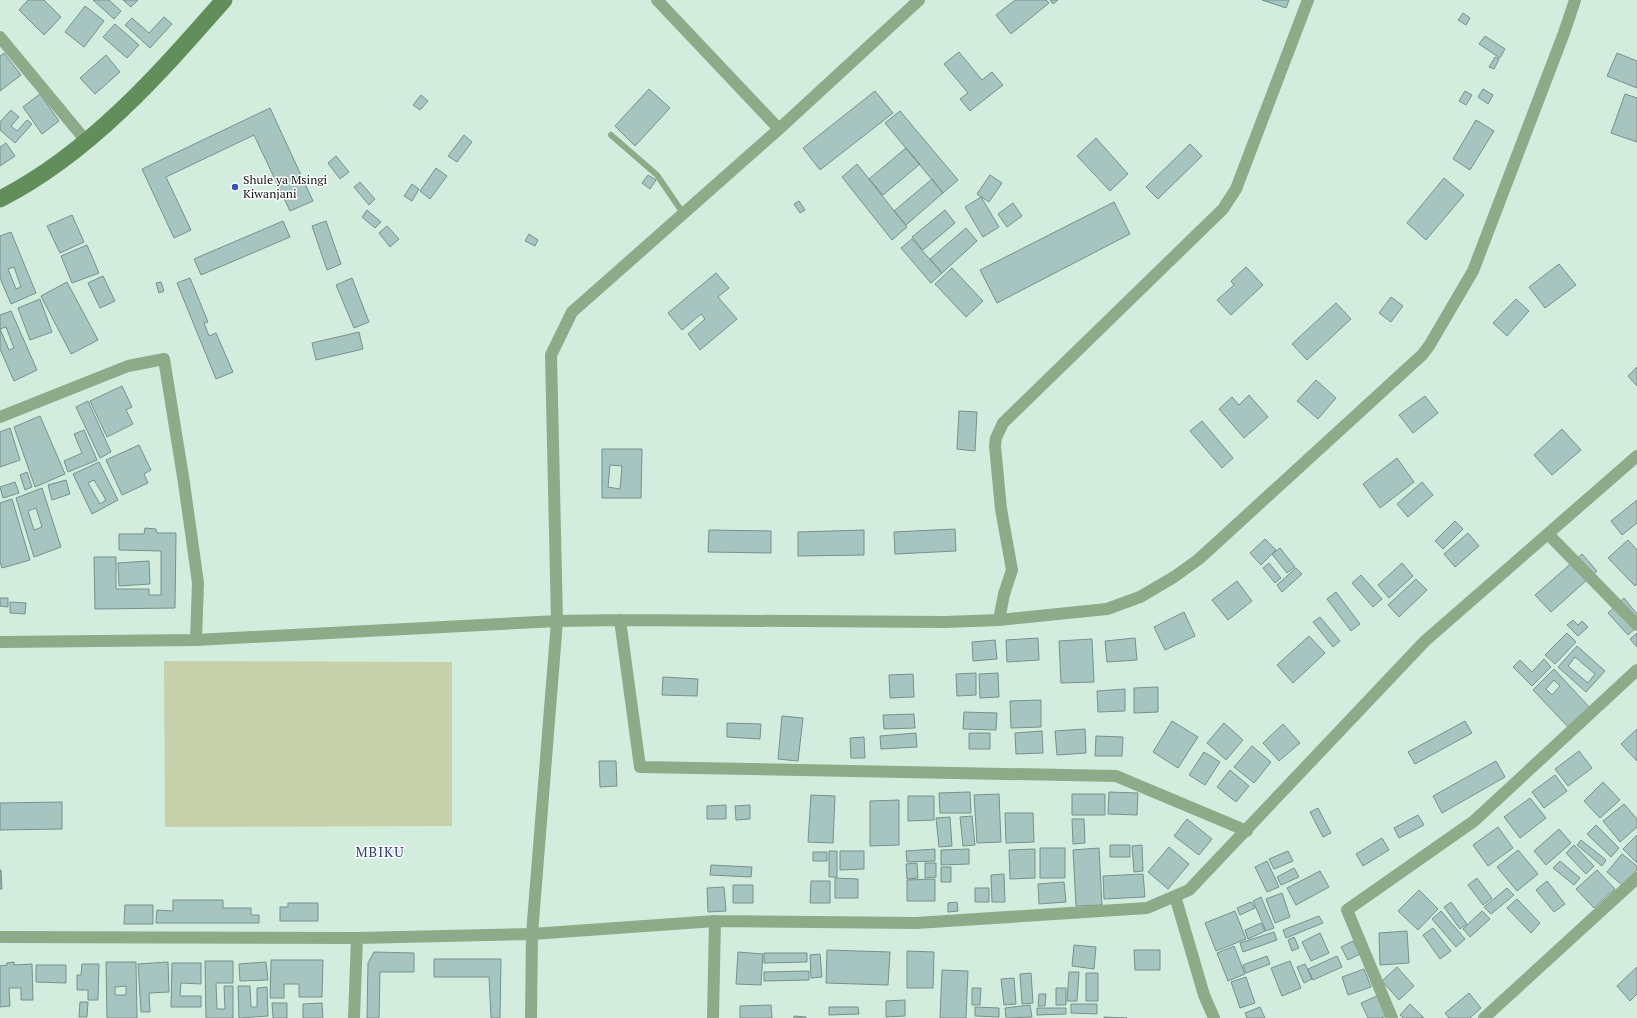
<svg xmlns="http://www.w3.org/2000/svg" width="1637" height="1018" viewBox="0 0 1637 1018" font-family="'PT Serif',serif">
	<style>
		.green { fill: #c6d0aa }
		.building { fill: #a7c5c0; stroke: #74918c; fill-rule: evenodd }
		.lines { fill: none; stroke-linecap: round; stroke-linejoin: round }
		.lane { stroke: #8dab88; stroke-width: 6 }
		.street { stroke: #8dab88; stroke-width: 12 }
		.secondary { stroke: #628e5b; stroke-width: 17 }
		.poi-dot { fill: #3851c3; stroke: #fff; stroke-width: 1.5 }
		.labels { text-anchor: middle; stroke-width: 3; stroke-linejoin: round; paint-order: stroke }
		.poi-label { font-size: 12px; fill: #09130e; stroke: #fff; text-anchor: start }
		.quarter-label { font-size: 14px; letter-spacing: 1px; fill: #2d3d77; stroke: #fff }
	</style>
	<rect width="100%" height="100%" fill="#d2edde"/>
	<path class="green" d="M164,661L452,662V826L165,827Z"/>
	<path class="building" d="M28,0H44L61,17L44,35L19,10Z
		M93,0H109L121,11L114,19Z
		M123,0H138L131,7Z
		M1015,0H1046L1049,3L1011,34L996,15Z
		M1050,0H1058L1053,4Z
		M1262,0H1289L1286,8Z
		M85,6L104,21L84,47L65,32Z
		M1463,13L1470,18L1466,25L1458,20Z
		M164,17L172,24L150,48L125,25L132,18L149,33Z
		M115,24L139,45L127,58L103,37Z
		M1485,36L1505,49L1500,58L1479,44Z
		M959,52L982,80L992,72L1003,85L970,111L960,99L968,93L944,64Z
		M4,53L21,75L0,91V56Z
		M1617,53L1637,61V88L1607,76Z
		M106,55L120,72L95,94L80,78Z
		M1495,57L1499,59L1494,69L1489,67Z
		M649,89L670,108L635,146L615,126Z
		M1483,89L1493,95L1488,104L1478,97Z
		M875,91L893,113L820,170L803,148Z
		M1465,91L1472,95L1466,105L1459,101Z
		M40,94L59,121L42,134L23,107Z
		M1625,94L1637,98V142L1611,133Z
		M421,95L428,101L420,110L413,105Z
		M270,108L313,201L290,211L254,135L166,177L191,230L174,238L142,169Z
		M11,110L19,117L11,126L17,131L27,120L32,124L15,143L0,130V122Z
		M900,111L958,180L943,193L885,123Z
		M1476,120L1494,131L1470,170L1453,159Z
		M464,135L472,142L457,162L448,156Z
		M1096,138L1128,174L1110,191L1077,156Z
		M6,143L15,156L0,166V147Z
		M1190,144L1202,156L1158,199L1146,187Z
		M906,148L920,164L883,195L869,179Z
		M336,156L349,172L340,179L328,163Z
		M857,164L907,227L892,240L842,177Z
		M436,168L447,176L430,199L420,191Z
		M648,175L656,180L650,189L642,183Z
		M990,175L1002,183L989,202L977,194Z
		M1444,178L1464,195L1426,240L1407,223Z
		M932,179L943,193L906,225L894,211Z
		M360,182L375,199L369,205L354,187Z
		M412,184L419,189L412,201L404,196Z
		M981,197L999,227L983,237L965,207Z
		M799,201L805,210L800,213L794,204Z
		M1114,202L1130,234L997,303L980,270Z
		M1013,203L1022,216L1007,227L998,214Z
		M367,210L381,222L375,228L362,217Z
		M945,210L955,223L923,250L912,237Z
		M72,215L84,242L60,253L47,226Z
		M283,221L290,237L201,275L194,259Z
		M326,221L341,264L327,270L312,226Z
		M387,226L399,239L390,247L379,233Z
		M966,228L977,241L942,273L930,259Z
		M11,232L36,293L11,304L0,278V236ZM14,267L21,287L16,289L8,269Z
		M529,234L538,240L535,246L525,241Z
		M912,239L942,273L931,283L901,248Z
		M87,245L99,273L72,283L61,256Z
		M1559,264L1576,285L1545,308L1529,287Z
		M1246,267L1263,285L1231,315L1217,300L1234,285L1231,281Z
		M952,268L983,301L966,317L935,284Z
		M716,273L729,288L718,297L737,319L700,350L688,334L705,319L701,314L682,330L668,313Z
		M103,276L115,301L100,308L88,283Z
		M190,278L208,322L204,323L209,336L216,333L233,372L216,379L177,283Z
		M352,278L369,322L354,328L336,285Z
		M67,282L98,340L71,354L41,296Z
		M161,282L164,291L159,293L156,283Z
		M1391,297L1403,306L1391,322L1379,313Z
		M40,299L52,332L30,340L18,308Z
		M1516,299L1529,311L1507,336L1493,323Z
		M1336,303L1351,319L1307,360L1292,344Z
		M11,311L37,370L14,381L0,349V315ZM6,327L14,348L9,350L0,329Z
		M359,332L363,349L316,360L312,343Z
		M1637,367V386L1628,376Z
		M1316,380L1336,398L1318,419L1297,401Z
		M122,386L132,407L126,410L133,424L107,437L90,401Z
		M1249,395L1268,417L1244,438L1219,409L1232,397L1239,405Z
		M1425,396L1438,413L1413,433L1399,415Z
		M88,401L111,452L100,458L76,407Z
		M959,411L977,412L975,451L957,449Z
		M40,416L65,474L35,487L14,427Z
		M1202,421L1233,458L1222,468L1190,431Z
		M10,428L20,460L0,467V432Z
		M1562,429L1581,450L1552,475L1534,455Z
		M84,430L97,460L68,472L64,461L82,453L74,434Z
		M139,445L151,470L144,474L148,483L122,495L106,460Z
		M602,449H642L641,498H602ZM610,465L622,466L620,489L608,487Z
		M1397,458L1414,482L1380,508L1363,484Z
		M99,462L118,500L92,514L73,474ZM94,480L106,500L100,504L88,483Z
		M27,472L32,487L25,490L20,475Z
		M66,480L70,494L52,500L48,485Z
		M15,482L19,493L3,498L0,487Z
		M1422,482L1433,495L1408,517L1397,504Z
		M42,488L61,547L34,557L16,498ZM36,508L42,527L34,530L28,511Z
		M12,499L30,560L2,568L0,562V503Z
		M1637,500V523L1622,535L1611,521Z
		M1455,521L1463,529L1443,549L1435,541Z
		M145,528L156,529L157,533H176L175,608L95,609L94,557H116V589H149V595H161V551L119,550V534H144Z
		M955,529L956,551L895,554L894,532Z
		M709,530L771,531V553L708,552Z
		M864,530V555L798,556V532Z
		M1468,533L1479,546L1455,567L1444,554Z
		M1265,539L1276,550L1261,565L1250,553Z
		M1628,540L1637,550V584L1635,586L1608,558Z
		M1280,548L1295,567L1287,573L1272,554Z
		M1582,554L1597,571L1551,612L1535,595Z
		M149,561L150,584L119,586L118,563Z
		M1269,563L1281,578L1275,583L1263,568Z
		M1402,563L1413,576L1389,598L1378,585Z
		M1296,568L1302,574L1282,592L1277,585Z
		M1361,575L1382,599L1373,607L1352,583Z
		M1416,579L1427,590L1399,617L1388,605Z
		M1237,581L1252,601L1228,620L1212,600Z
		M1336,592L1360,624L1351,631L1327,599Z
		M0,598H8V607L0,606Z
		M1624,598L1637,614V627L1628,635L1608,613Z
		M10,602L26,603L25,614L10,613Z
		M1184,612L1195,636L1165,650L1154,627Z
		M1320,617L1340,641L1333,647L1313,622Z
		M1573,620L1578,625L1582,621L1588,627L1578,636L1567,625Z
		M1567,633L1576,642L1555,664L1545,655Z
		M1637,633V647L1630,639Z
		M1309,636L1325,653L1293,683L1277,665Z
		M1038,638L1039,660L1007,662L1006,640Z
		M1135,638L1137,660L1107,662L1105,641Z
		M1092,639L1094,682L1061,683L1059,641Z
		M995,640L997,659L973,661L972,642Z
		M1577,646L1605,671L1586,692L1558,667ZM1575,657L1595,674L1588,683L1568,666Z
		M1544,659L1551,667L1532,686L1513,667L1520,660L1532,672Z
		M1554,669L1592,710L1571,730L1533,690ZM1554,680L1560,686L1552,695L1546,689Z
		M976,673V695L957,696L956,674Z
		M998,673L999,697L980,698L979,674Z
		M913,674L914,697L890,698L889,675Z
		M663,677L698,679L697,696L662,695Z
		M1158,687V712L1134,713V688Z
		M1125,689V711L1098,712L1097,691Z
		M1041,700V727L1011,728L1010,701Z
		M964,712L997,713L996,730L963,729Z
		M914,714L915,728L884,729L883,715Z
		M782,716L803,718L798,761L778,759Z
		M1172,721L1198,737L1178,768L1153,752Z
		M1465,721L1472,733L1415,764L1408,752Z
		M727,723L761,724L760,739L727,737Z
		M1224,723L1243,740L1226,760L1207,743Z
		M1283,724L1300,743L1279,761L1263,743Z
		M1085,729L1086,753L1057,755L1055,731Z
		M1637,729V761L1621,744Z
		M1042,731L1043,753L1016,754L1015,733Z
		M916,733L917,747L881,749L880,736Z
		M969,733H990V749H969Z
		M1096,736L1123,737L1122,756H1095Z
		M864,737L865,758H851L850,738Z
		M1252,746L1271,762L1254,783L1234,767Z
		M1579,751L1592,768L1568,786L1555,769Z
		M1204,752L1220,762L1205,785L1189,775Z
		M599,761H616L617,786L600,787Z
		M1496,761L1505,777L1442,813L1433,796Z
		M1230,770L1249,786L1236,802L1217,787Z
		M1555,775L1567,791L1544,808L1532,792Z
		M1603,782L1620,800L1600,818L1584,801Z
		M970,792L971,813H940L939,793Z
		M1109,792L1138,793L1137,815L1108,814Z
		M999,794L1001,842L977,843L974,795Z
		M1072,794H1105V815H1072Z
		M811,795L835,796L833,843L808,842Z
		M908,796H934V820L908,821Z
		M1530,798L1546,818L1520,838L1504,817Z
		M899,800V845L870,846V801Z
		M62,802V829L0,830V803Z
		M1624,804L1637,819V827L1620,842L1603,821Z
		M726,805V819H707V806Z
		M750,805V819L736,820L735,806Z
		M1318,808L1331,833L1323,837L1310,812Z
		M1005,813H1033L1034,842L1006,843Z
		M1418,815L1424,825L1399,838L1394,828Z
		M972,816L975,845L963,846L960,817Z
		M950,817L952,846L939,847L936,818Z
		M1072,819H1084L1085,843L1073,844Z
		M1187,819L1212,839L1199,855L1174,836Z
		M1596,825L1619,848L1611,857L1587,834Z
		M1498,827L1513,848L1488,866L1473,845Z
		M1559,829L1571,843L1546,865L1534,851Z
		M1637,835V863L1623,849Z
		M1382,838L1389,850L1363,866L1356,854Z
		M1581,840L1606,860L1602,866L1577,845Z
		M1110,845H1130V857H1110Z
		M1142,845L1143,871L1134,872L1132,846Z
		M1574,845L1594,866L1586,874L1566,853Z
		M1169,847L1189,864L1168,889L1148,872Z
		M1040,848H1065V878H1040Z
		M1099,848L1102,905L1076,906L1073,850Z
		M935,849V861L907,862L906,851Z
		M969,849V864L941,865V850Z
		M1035,849V878L1010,879L1009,850Z
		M1518,850L1538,874L1517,891L1497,867Z
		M829,851H837V877H829Z
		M840,851H864V869L840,870Z
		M1288,851L1293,861L1274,869L1269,859Z
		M813,852H827V861H813Z
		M1622,854L1637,866V870L1623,886L1607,872Z
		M1267,861L1279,887L1267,892L1255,867Z
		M1560,861L1580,878L1574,885L1553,868Z
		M917,863L918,878L907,879L906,864Z
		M925,863H936V877L925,878Z
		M711,865L752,867L751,877L710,875Z
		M941,867H951V882H941Z
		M1294,868L1299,877L1281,885L1277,877Z
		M0,870H1L2,889H0Z
		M1597,870L1615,889L1594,908L1576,889Z
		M1320,871L1329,887L1296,905L1287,888Z
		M1004,874L1005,902H992L991,875Z
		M1143,874L1145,897L1104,899L1103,876Z
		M835,878L858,879V898H835Z
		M1477,878L1492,898L1483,905L1468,885Z
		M935,879V901H907V880Z
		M811,881H830V903H810Z
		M1547,881L1565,904L1554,912L1536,890Z
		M1064,882L1066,902L1039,904L1038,884Z
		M733,885H753V903H733Z
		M724,887L726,911L708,912L707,888Z
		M975,888H989V902H975Z
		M1507,888L1514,895L1491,914L1484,907Z
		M1419,890L1438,909L1418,930L1398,911Z
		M1282,893L1290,917L1275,923L1266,899Z
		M1261,897L1274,928L1266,931L1253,901Z
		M1517,899L1540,923L1531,933L1507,908Z
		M173,900H223V908H251V915H259V923H156L157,910L173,911Z
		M957,902L958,911L948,912V903Z
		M1251,902L1255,908L1240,915L1237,908Z
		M1451,902L1467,924L1460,929L1444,907Z
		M288,903H318V921H280V907H288Z
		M125,905H153V924H124Z
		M1235,911L1246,939L1216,951L1205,923Z
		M1441,911L1465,939L1456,947L1432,919Z
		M1482,911L1490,919L1470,937L1463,929Z
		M1319,916L1323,923L1286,938L1283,930Z
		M1261,923L1265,931L1248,939L1245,930Z
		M1433,928L1451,951L1440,959L1423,935Z
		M1407,931L1409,963L1380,965L1379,933Z
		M1274,932L1277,940L1243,952L1240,943Z
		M1320,933L1329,953L1311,961L1302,942Z
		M1294,937L1299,948L1292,951L1288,940Z
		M1353,941L1360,954L1348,960L1341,947Z
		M1074,945L1096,947L1094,969L1072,966Z
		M1234,946L1245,974L1228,981L1217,953Z
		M827,950L890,952L888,985L826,983Z
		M1134,950H1160V970H1135Z
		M907,951L934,952L933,988H907Z
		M374,952L414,953V972H380L379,1018H367L368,963Z
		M738,952L763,954L761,985L736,984Z
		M764,953H807V962L764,963Z
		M820,954L822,977L811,978L810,955Z
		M1267,956L1270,964L1246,973L1243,965Z
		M1337,956L1342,967L1313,980L1308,969Z
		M434,959H501L500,1018H491L489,977H434Z
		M271,960H323L322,997H299V984H284V998H270Z
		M205,961H233V983H216L217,1009H225L224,986H233V1018H206Z
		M1290,961L1301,988L1282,996L1271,968Z
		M14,962V965L32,964L33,1000H21V988H9L10,1006L0,1007V966L7,965V963Z
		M106,962H136L137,1018H107ZM126,986V995H115V987Z
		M168,962L169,992L149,993L150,1012H141L138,964Z
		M266,962L268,980L240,981L239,964Z
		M172,963H201V984L181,983L180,996H201V1007H171Z
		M82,964H99L98,1000H88V990H77V975H81Z
		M1305,964L1312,979L1304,983L1297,967Z
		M36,965H66V983L36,982Z
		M1397,967L1414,986L1399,1000L1382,981Z
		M1637,967V994L1630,1001L1617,986Z
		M1364,969L1371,987L1348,995L1342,977Z
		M942,970L968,971L966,1018H940Z
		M809,971V980L764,981V972Z
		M1069,972H1079L1077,1001H1067Z
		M1031,973L1033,1003L1022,1004L1020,974Z
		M1086,973H1098V1001H1086Z
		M1246,977L1255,1003L1240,1008L1231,982Z
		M1014,978L1016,1004L1004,1005L1001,979Z
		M238,986H250L251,1007H257V988L267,987L268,1016L239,1018Z
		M972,988H981L980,1005H972Z
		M1056,988H1066V1005H1056Z
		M1469,993L1481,1008L1470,1018H1449L1445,1013Z
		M1039,994H1046L1045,1006H1038Z
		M1377,996L1386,1016L1381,1018H1368L1361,1003Z
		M905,1000V1016L886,1017V1001Z
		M80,1002H88L87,1017H79Z
		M272,1003H287V1018H273Z
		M322,1003L323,1018H303V1004Z
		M1071,1004H1097V1014L1071,1013Z
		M1410,1004L1424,1018H1403L1400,1015Z
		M771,1005L772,1018H740V1006Z
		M1030,1005L1032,1017L1006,1018L1005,1008Z
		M829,1007H858L859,1014L829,1015Z
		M975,1007L999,1008V1017L975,1016Z
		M1260,1007L1265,1018H1247L1245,1013Z
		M1037,1008H1066V1014L1037,1015Z
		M794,1016L806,1017V1018H794Z
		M1104,1017L1127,1018H1104Z"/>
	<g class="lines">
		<path class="lane" d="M611,135L657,175L683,213"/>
		<path class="street" d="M657,0L779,129
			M0,37L87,142
			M0,417L128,366L164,359L184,483L198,583L196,640
			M1548,534L1637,625
			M620,620L640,767L1116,776L1247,831
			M999,620L1004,594L1012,570L1001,509L995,446L996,438L1003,423L1223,209L1236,189L1308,0
			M0,642L196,640L557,621L620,620L945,622L999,620L1107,609L1140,597L1174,577L1199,559L1422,355L1429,346L1473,271L1564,33L1575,0
			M1175,896L1204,995L1214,1018
			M0,937L357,938L532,934L715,921L916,923L1147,908L1189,890L1425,641L1637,456
			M354,1018L357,938
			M531,1018L532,934L557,621L551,355L572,312L779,129L919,0
			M713,1018L715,921
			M1392,1018L1347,910L1474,821L1637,670
			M1484,1018L1637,878"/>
		<path class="secondary" d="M0,199C89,154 159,74 224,0"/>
	</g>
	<circle class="poi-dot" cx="235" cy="187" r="4"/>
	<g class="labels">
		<g class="poi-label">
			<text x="243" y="184">Shule ya Msingi<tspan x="243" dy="14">Kiwanjani</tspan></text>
		</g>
		<g class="quarter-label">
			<text x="380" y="857">MBIKU</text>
		</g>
	</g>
</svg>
